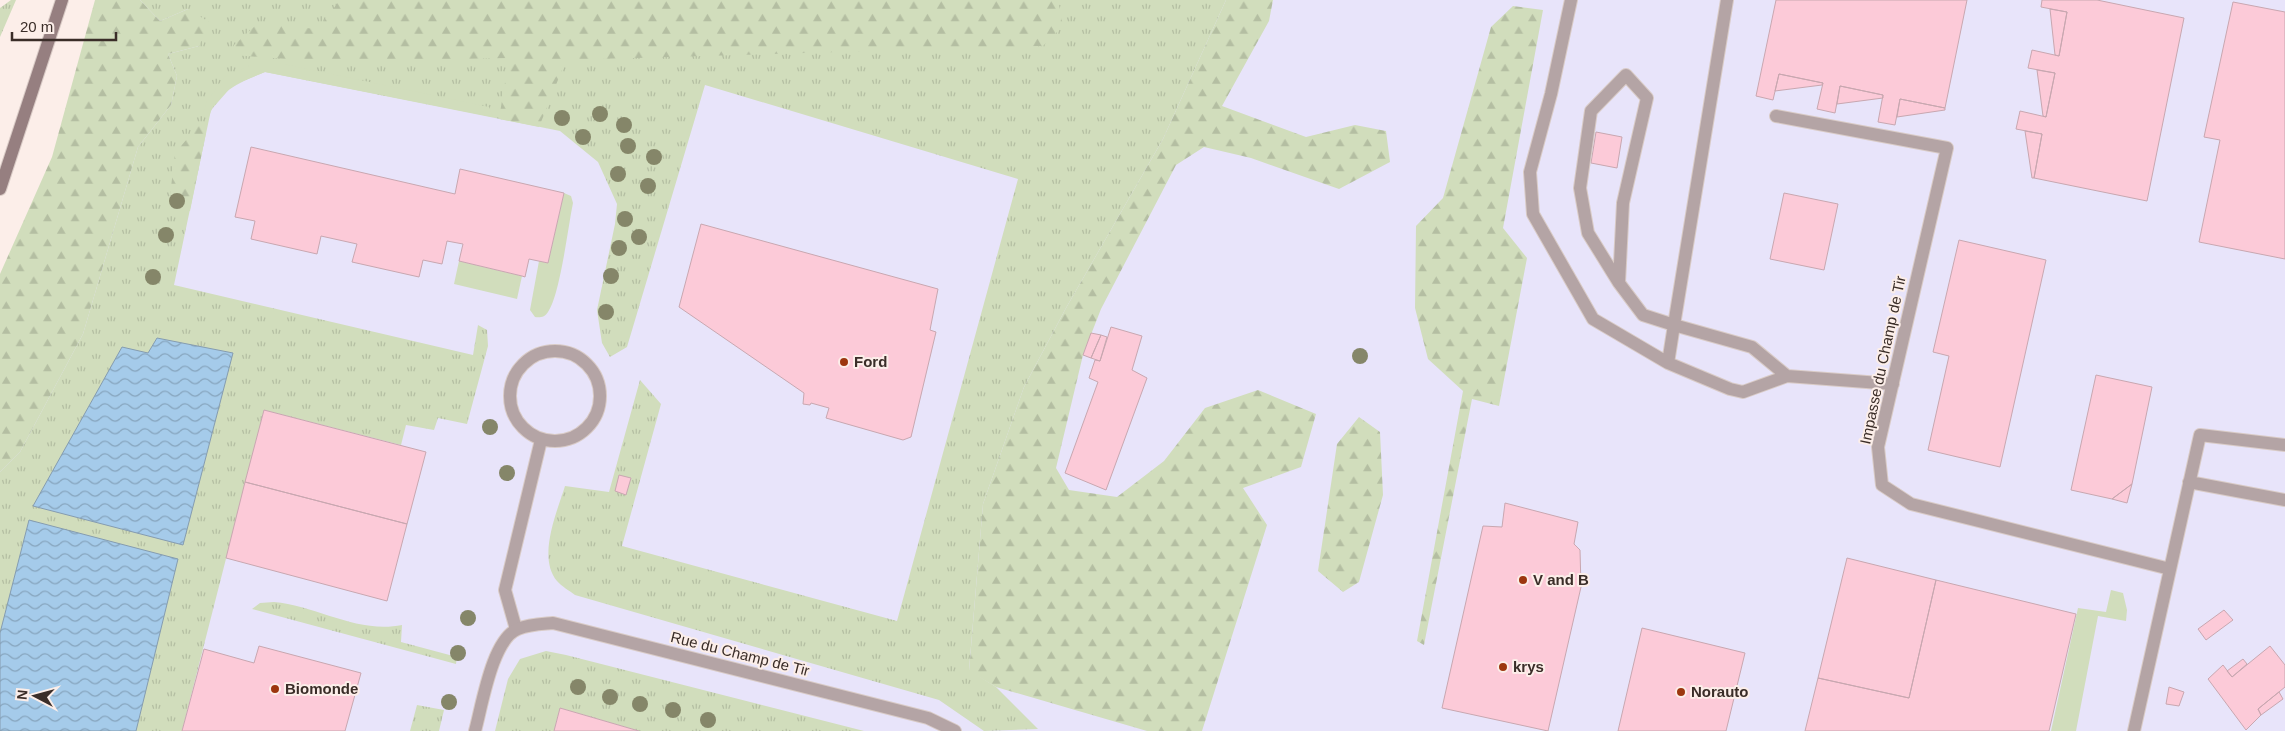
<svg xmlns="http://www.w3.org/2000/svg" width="2285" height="731" viewBox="0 0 2285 731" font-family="Helvetica,sans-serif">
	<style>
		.commercial { fill: #e8e4fa }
		.grass { fill: url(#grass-tufts) }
		.forest { fill: url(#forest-firs) }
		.green { fill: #d1ddbc }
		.water { fill: url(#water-waves); stroke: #859cb0 }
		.building { fill: #fccad8; stroke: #c8a7b0 }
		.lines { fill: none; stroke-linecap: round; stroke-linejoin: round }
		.lane-casing { stroke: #d9cbc6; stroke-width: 14 }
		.street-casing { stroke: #d9cbc6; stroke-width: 14 }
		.secondary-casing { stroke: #d9cbc6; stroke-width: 14 }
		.lane { stroke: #b4a4a5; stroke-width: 12 }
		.street { stroke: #b4a4a5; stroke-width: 12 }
		.secondary { stroke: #967f80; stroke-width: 12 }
		.tree { fill: #858669 }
		.poi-dot { fill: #9c360e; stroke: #fceee9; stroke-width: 2 }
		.labels { text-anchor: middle; stroke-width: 4; stroke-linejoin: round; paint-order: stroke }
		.street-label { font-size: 15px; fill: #3a2d28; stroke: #fceee9 }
		.poi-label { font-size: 15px; font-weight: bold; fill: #3a2d28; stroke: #fceee9; text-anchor: start }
	</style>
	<defs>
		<pattern id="grass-tufts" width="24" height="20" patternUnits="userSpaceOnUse" patternTransform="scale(1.25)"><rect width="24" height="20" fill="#d1ddbc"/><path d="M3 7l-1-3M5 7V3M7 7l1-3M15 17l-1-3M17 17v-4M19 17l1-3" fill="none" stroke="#b4bea2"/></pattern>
		<pattern id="forest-firs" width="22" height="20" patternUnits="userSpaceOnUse" patternTransform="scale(1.25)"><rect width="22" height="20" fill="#d1ddbc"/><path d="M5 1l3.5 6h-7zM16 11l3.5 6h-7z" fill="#b4bea2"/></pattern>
		<pattern id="water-waves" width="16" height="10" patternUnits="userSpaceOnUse" patternTransform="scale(1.25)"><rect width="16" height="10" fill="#a5cbea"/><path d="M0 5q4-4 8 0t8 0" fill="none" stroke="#87a5be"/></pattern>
	</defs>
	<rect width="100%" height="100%" fill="#fceee9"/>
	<path class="commercial" d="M98,0H2285V731H0V341Z"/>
	<path class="grass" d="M11,0H16L0,37V8Z
		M140,0H1226L1163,139L1066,308L1024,387L983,504L969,670L996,687L1038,729L984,731L939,700L575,595C570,591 561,586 557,581C537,557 557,512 565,486L609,492L640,380L661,404L622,546L897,621L1018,179L705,85L627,347L610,357L602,343L597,310L615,224L617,204L598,162L560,131L265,72L233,85L211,110L174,285L473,355L478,325L487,330L488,346L467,424L438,418L434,430L406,425L401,445L264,410L182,731H0V472L20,452L83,334L138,147L171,105L177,76L168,54L199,46L188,9L160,21Z
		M274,602C317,606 358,634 402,625L401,642L457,657L456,664L252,609L260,603Z
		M546,651L566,655L864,731H639L560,708L554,731H495L508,679L520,659Z
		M417,705L444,710L439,731H410Z"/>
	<path class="forest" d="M95,0H140L160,21L188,9L209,22L199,46L168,54L177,76L171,105L138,147L83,334L20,452L0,472V274L52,157Z
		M340,0H1058L1063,26L1043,46L566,60L539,127L499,119L509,58L325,62L233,55L234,45L257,24L318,29Z
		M1226,0H1273L1269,21L1222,106L1306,137L1355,125L1386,131L1390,162L1339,189L1251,158L1204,147L1176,165L1101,309L1083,355L1056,468L1069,490L1117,497L1164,461L1205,408L1258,390L1316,414L1301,467L1243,488L1267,525L1202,731H1147L996,687L969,671L983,504L1024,387L1066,308L1163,139Z
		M1513,6L1543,10L1503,228L1527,258L1499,406L1472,399L1424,645L1417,641L1463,391L1428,359L1415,308L1416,226L1443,198L1491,27Z
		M199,125L206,133L190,211L176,210L170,196L175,153Z
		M1359,417L1380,432L1383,495L1359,582L1343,592L1318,571L1337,444Z"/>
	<path class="green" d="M255,63H279L489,107L493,117L265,72C240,82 215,92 208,120L203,114L206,103L224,77Z
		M564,193L571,196L573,203C568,227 560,295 548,312C545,317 540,318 535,317L530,310L539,261L548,263Z
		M459,261L522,276L517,299L454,284Z
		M2111,590L2123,593L2127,610L2126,621L2098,616L2076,731H2051L2078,608L2106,612Z"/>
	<path class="water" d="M157,338L233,353L183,545L33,506L122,347L148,353Z
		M29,520L178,559L136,731H0V633Z"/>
	<path class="building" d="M1776,0H1967L1945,108L1900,99L1895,125L1878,122L1883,95L1840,86L1835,113L1817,109L1823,83L1779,74L1773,100L1756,96Z
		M2042,0H2097L2184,18L2147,201L2034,178L2042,134L2016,129L2020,111L2046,117L2055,73L2028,68L2032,50L2059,56L2067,12L2041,7Z
		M2233,2L2285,12V259L2199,242L2220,140L2204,137Z
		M2050,9L2067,12L2059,56L2055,55Z
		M2037,70L2055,73L2046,117L2043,116Z
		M1779,74L1823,83L1822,85L1775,91Z
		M1840,86L1883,95V98L1837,104Z
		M1900,99L1945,108V110L1897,117Z
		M2025,131L2042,134L2034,178H2032Z
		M1596,132L1622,137L1617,168L1591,163Z
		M251,147L455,194L460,169L564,193L548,263L529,259L525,277L522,276L459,261L463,244L447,241L442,264L423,260L419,277L352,262L357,244L321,236L317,254L251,239L255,221L235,217Z
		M1784,193L1838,204L1824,270L1770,259Z
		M701,224L938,289L930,330L936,332L911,437L903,440L826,418L829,408L811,403L810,405L803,404L804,393L679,307Z
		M1959,240L2046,260L2000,467L1928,450L1949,356L1933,352Z
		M1111,327L1142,336L1132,370L1147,378L1106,490L1065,473L1098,382L1089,378L1095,360L1100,361Z
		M1091,333L1101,335L1091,358L1083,355Z
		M1101,335L1107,337L1100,361L1091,358Z
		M2096,375L2152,387L2132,484L2112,499L2071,490Z
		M264,410L426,452L407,524L245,482Z
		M619,475L631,478L626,495L615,491Z
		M245,482L407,524L387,601L226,558Z
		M2132,484L2127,503L2112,499Z
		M1505,503L1578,522L1574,544L1580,550L1581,587L1548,731L1442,708L1483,526L1502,527Z
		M1847,558L1936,580L1909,698L1818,678Z
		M1936,580L2076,614L2049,731H1805L1818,678L1909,698Z
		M2224,610L2233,620L2206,640L2198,629Z
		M1642,628L1745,653L1726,731H1618Z
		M259,646L361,673L345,731H182L204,649L254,663Z
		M2270,646L2285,665V687L2258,709L2261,715L2246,730L2208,679L2223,665L2232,677Z
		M2243,659L2247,664L2232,677L2227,671Z
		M2169,687L2184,692L2179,706L2166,704Z
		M2279,692L2283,699L2261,715L2258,709Z
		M560,708L639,731H554Z"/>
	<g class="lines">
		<defs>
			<path id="lane" d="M1571,0L1551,94L1530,172L1533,214L1593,319L1668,363L1730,389L1743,392L1787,376L1893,384
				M1727,0L1674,325L1752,347L1787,376
				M1776,116L1947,148L1878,447L1882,485L1911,504L2170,569
				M1619,283L1588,233L1580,188L1591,111L1626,75L1647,98L1623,203L1619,283L1643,315L1674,325L1668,363
				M510 396a45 45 0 1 1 90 0a45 45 0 1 1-90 0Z
				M2189,482L2285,500
				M516,629L505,590L541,440
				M2134,731L2200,435L2285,445"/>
			<path id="street" d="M475,731C482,706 492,639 518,629C529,624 541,624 553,623L928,718L955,731"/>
			<path id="secondary" d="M0,189L62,0"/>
		</defs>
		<use href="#lane" class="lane-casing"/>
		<use href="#street" class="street-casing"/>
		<use href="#secondary" class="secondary-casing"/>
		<use href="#lane" class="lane"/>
		<use href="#street" class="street"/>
		<use href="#secondary" class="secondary"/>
	</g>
	<g class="tree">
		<circle cx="600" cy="114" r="8"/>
		<circle cx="562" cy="118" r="8"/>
		<circle cx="624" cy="125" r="8"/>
		<circle cx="583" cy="137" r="8"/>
		<circle cx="628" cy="146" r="8"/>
		<circle cx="654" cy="157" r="8"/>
		<circle cx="618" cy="174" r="8"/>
		<circle cx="648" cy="186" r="8"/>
		<circle cx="177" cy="201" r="8"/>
		<circle cx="625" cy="219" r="8"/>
		<circle cx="166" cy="235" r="8"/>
		<circle cx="639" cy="237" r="8"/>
		<circle cx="619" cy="248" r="8"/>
		<circle cx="611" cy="276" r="8"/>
		<circle cx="153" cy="277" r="8"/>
		<circle cx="606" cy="312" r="8"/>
		<circle cx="1360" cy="356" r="8"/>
		<circle cx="490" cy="427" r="8"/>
		<circle cx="507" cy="473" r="8"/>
		<circle cx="468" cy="618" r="8"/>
		<circle cx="458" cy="653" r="8"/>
		<circle cx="578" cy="687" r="8"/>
		<circle cx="610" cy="697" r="8"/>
		<circle cx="449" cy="702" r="8"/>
		<circle cx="640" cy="704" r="8"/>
		<circle cx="673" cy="710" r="8"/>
		<circle cx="708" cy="720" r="8"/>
	</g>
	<g class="poi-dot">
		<circle cx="844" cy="362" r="5"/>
		<circle cx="1523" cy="580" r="5"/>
		<circle cx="1503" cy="667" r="5"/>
		<circle cx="275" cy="689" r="5"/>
		<circle cx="1681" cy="692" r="5"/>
	</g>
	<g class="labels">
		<g class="street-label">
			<text transform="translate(1883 360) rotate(-78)" y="5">Impasse du Champ de Tir</text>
			<text transform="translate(740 654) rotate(14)" y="5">Rue du Champ de Tir</text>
		</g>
		<g class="poi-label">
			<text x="854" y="367">Ford</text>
			<text x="1533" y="585">V and B</text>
			<text x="1513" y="672">krys</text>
			<text x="285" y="694">Biomonde</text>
			<text x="1691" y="697">Norauto</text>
		</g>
	</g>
	<g transform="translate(35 696) rotate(276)" stroke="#fceee9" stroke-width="4" paint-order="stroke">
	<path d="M0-4L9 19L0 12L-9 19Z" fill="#3a2d28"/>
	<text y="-8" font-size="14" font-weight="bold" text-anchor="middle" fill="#3a2d28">N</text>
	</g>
	<path d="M12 32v8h104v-8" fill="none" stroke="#3a2d28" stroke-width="2.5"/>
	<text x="20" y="32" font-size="15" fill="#3a2d28" stroke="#fceee9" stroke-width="4" paint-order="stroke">20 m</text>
</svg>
